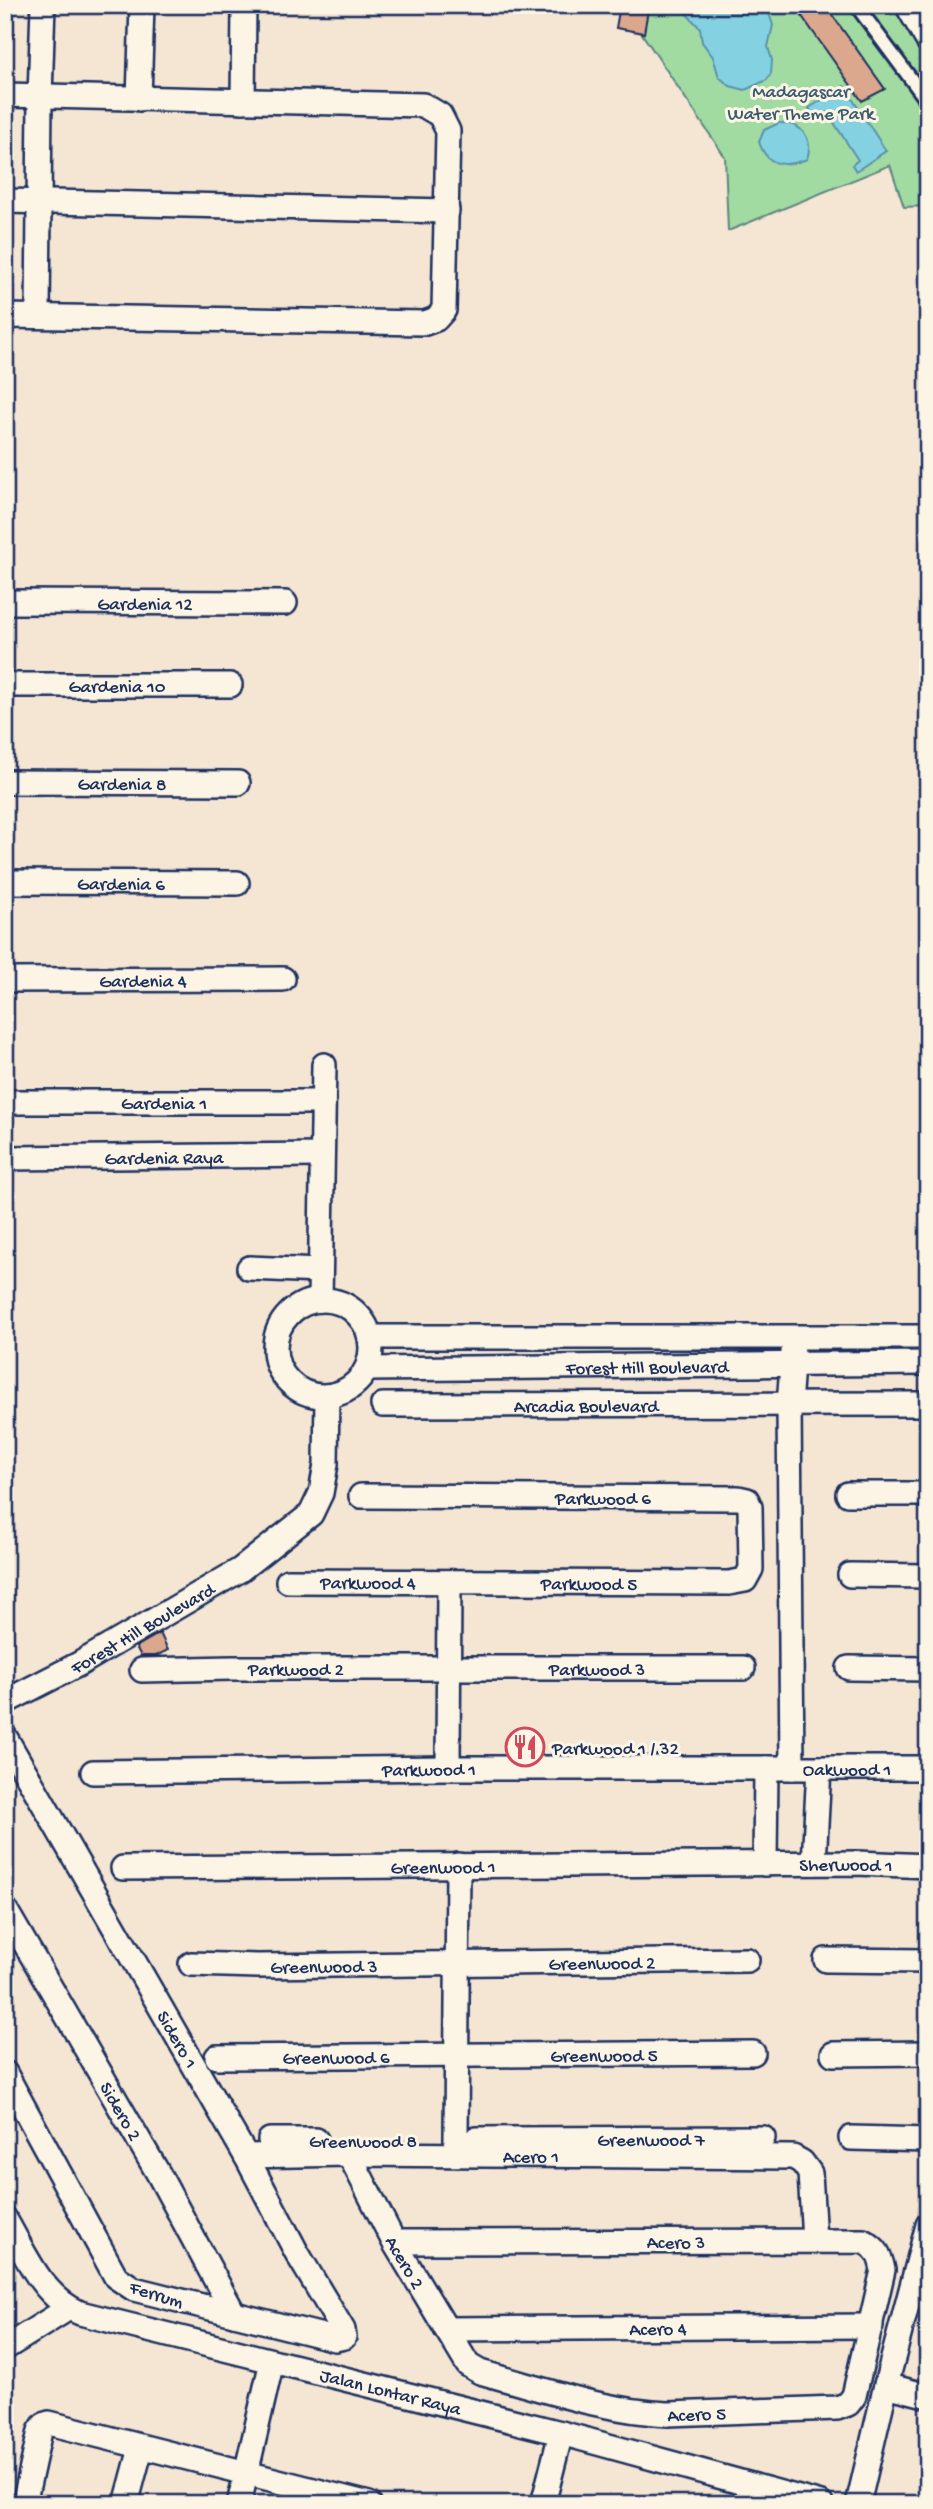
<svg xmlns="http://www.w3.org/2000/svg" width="933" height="2509" viewBox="0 0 933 2509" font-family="'Gochi Hand',sans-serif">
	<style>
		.green { fill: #a1dba1; stroke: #5e8580; stroke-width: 2 }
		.water { fill: #84d2e1; stroke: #5a91ad; stroke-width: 2 }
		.building { fill: #dba88e; stroke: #1b2f5e; stroke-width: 2 }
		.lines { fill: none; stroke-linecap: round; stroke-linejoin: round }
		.lane-casing { stroke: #1b2f5e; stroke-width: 18 }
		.street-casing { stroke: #1b2f5e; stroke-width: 28 }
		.lane { stroke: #fcf5e5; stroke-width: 12 }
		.street { stroke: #fcf5e5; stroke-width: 23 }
		.labels { text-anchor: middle; stroke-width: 6; stroke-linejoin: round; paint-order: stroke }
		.park-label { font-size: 19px; fill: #3c5a6f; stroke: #fcf5e5 }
		.street-label { font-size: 19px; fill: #1b2f5e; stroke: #fcf5e5 }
		.poi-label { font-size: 19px; fill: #1b2f5e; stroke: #fcf5e5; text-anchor: start }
	</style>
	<rect width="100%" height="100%" fill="#f5e6d4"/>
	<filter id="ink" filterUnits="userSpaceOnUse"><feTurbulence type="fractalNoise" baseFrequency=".0143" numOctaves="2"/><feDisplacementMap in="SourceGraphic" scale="14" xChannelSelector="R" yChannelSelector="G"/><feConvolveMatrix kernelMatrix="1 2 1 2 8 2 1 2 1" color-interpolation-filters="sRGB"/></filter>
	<g filter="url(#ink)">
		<path class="green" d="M626,5H894L928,56V206L904,207L890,165L728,231L725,157L624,7Z"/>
		<path class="water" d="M683,5H766L773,25L768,47L772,60L771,73L767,80L745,90L730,86L719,77L713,57L702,42L700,28L683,10Z
			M844,86L886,151L856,171L852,165L858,160L827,112L816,119L809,108Z
			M779,123C801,122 814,138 807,159C784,168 767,166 759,142L764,130Z"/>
		<path class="building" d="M620,5L648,10L644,33L616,28Z
			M794,5H825L885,89L862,101Z
			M160,1633L168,1650L156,1656H141L136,1647Z"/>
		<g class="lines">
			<defs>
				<path id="lane" d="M856,5L928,102"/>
				<g id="street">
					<path d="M907,5L928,41"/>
					<path d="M5,95L423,105L440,115L448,131L444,310L436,319L425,323L5,316"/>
					<path d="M139,99L142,5"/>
					<path d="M243,101L244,5"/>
					<path d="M5,201L447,211"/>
					<path d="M38,316L40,97L43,5"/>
					<path id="s1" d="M5,602L285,603"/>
					<path id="s2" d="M5,685H230"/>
					<path id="s3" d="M5,782L238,783"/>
					<path id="s4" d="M5,882L237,883"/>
					<path id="s5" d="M5,980L283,979"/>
					<path id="s6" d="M5,1102H323"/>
					<path id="s7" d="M5,1158L322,1155"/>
					<path d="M249,1268L320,1271"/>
					<path d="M320,1300L324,1065"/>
					<circle cx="323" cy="1348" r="48"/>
					<path d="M370,1337H928"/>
					<path id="s8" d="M367,1369L928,1363"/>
					<path id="s9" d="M383,1405L928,1404"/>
					<path d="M848,1494H928"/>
					<path d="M850,1575L928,1576"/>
					<path id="s10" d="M288,1581L729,1583L745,1580L751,1569L750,1507L747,1500L738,1498L361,1496"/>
					<path d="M849,1668L928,1669"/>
					<path id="s11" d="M142,1670L232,1668H743"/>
					<path id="s12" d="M5,1702L79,1664L240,1570L311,1514L321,1493L326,1464L327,1396"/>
					<path id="s13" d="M5,1737L246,2156L297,2253L343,2330L344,2337L335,2339L134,2289L116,2277L5,2073"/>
					<path d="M448,1768L449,1582"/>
					<path d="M792,1768L789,1405L793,1352"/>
					<path id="s14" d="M93,1772L448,1768H928"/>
					<path d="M814,1863L819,1768"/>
					<path d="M765,1864L766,1768"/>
					<path id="s15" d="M123,1868L857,1863L928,1866"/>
					<path id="s16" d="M5,1909L158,2173L234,2314"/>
					<path d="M826,1960L928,1961"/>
					<path id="s17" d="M191,1964L258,1966L747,1960"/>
					<path d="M833,2054L928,2053"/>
					<path id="s18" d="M217,2057L753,2053"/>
					<path d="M851,2138L928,2140"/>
					<path d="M456,2139L458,1865"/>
					<path id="s19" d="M476,2139L763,2138"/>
					<path d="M270,2140H316"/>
					<path id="s20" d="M349,2154L394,2242L468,2365L480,2372C542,2389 604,2411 668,2414L837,2408L848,2404L854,2396L883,2270C880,2255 877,2248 863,2241L394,2242"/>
					<path id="s21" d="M246,2156L349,2154L793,2157L802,2162L810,2173L814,2240"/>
					<path id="s22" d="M5,2219C25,2253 41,2296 80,2313L561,2433L821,2504"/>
					<path id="s23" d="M446,2329L871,2326"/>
					<path d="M5,2348L69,2308"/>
					<path d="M886,2385L928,2396"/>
					<path d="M24,2504L40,2431L44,2425L49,2423L369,2504"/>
					<path d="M126,2504L141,2448"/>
					<path d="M239,2504L272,2361"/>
					<path d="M543,2504L561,2433"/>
					<path d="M858,2504L886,2385L928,2225"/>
				</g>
			</defs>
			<use href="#lane" class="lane-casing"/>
			<use href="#street" class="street-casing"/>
			<use href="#lane" class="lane"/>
			<use href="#street" class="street"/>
		</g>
	</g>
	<defs>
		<symbol id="restaurant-ring" viewBox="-11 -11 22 22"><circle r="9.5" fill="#fcf5e5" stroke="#d1495b" stroke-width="1.5"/><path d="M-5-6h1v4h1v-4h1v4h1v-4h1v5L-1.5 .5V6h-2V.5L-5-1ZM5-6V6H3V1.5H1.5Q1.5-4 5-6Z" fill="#d1495b"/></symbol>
	</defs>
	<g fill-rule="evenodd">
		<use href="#restaurant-ring" x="503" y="1725" width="44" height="44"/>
	</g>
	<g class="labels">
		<g class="park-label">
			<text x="801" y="97">Madagascar<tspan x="801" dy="22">Water Theme Park</tspan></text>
		</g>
		<g class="street-label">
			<text dy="7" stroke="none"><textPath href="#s1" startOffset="140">Gardenia 12</textPath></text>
			<text dy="7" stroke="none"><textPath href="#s2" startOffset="112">Gardenia 10</textPath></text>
			<text dy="7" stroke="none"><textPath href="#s3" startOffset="117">Gardenia 8</textPath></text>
			<text dy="7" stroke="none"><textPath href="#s4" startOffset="116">Gardenia 6</textPath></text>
			<text dy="7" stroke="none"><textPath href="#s5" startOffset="138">Gardenia 4</textPath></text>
			<text dy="7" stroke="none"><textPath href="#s6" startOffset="159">Gardenia 1</textPath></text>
			<text dy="7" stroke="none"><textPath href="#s7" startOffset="159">Gardenia Raya</textPath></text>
			<text dy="7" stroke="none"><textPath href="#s8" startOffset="280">Forest Hill Boulevard</textPath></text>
			<text dy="7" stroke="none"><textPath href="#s9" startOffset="203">Arcadia Boulevard</textPath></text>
			<text x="603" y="1504">Parkwood 6</text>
			<text dy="7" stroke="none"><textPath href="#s10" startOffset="80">Parkwood 4</textPath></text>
			<text dy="7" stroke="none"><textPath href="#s10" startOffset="301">Parkwood 5</textPath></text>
			<text dy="7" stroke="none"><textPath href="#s12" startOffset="156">Forest Hill Boulevard</textPath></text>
			<text dy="7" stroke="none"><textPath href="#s11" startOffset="154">Parkwood 2</textPath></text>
			<text dy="7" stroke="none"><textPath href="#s11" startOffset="455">Parkwood 3</textPath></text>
			<text dy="7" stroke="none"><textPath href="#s14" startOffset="336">Parkwood 1</textPath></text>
			<text dy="7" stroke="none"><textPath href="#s14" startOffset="754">Oakwood 1</textPath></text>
			<text dy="7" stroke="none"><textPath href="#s15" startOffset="723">Sherwood 1</textPath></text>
			<text dy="7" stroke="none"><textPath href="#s15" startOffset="320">Greenwood 1</textPath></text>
			<text dy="7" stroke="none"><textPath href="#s17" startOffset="411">Greenwood 2</textPath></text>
			<text dy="7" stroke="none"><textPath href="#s17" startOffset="133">Greenwood 3</textPath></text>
			<text dy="7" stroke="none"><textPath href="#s13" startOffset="348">Sidero 1</textPath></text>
			<text dy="7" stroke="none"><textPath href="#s18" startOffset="387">Greenwood 5</textPath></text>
			<text dy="7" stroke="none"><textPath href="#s18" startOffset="119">Greenwood 6</textPath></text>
			<text dy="7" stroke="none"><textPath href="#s16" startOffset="233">Sidero 2</textPath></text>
			<text dy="7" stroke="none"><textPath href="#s19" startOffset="175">Greenwood 7</textPath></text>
			<text x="363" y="2147">Greenwood 8</text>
			<text dy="7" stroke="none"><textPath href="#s21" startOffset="285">Acero 1</textPath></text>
			<text x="676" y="2248">Acero 3</text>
			<text dy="7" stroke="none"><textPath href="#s20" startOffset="122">Acero 2</textPath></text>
			<text transform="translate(157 2293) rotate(17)" y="7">Ferrum</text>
			<text dy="7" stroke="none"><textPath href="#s23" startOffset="212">Acero 4</textPath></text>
			<text dy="7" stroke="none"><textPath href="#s22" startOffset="443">Jalan Lontar Raya</textPath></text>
			<text dy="7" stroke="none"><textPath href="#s20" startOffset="478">Acero 5</textPath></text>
		</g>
		<g class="poi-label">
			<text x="552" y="1754">Parkwood 1 / 32</text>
		</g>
	</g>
	<rect width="933" height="2509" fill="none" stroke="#fcf5e5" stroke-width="28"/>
	<rect x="14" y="14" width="905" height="2481" fill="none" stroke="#1b2f5e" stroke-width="2.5" filter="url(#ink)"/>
</svg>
